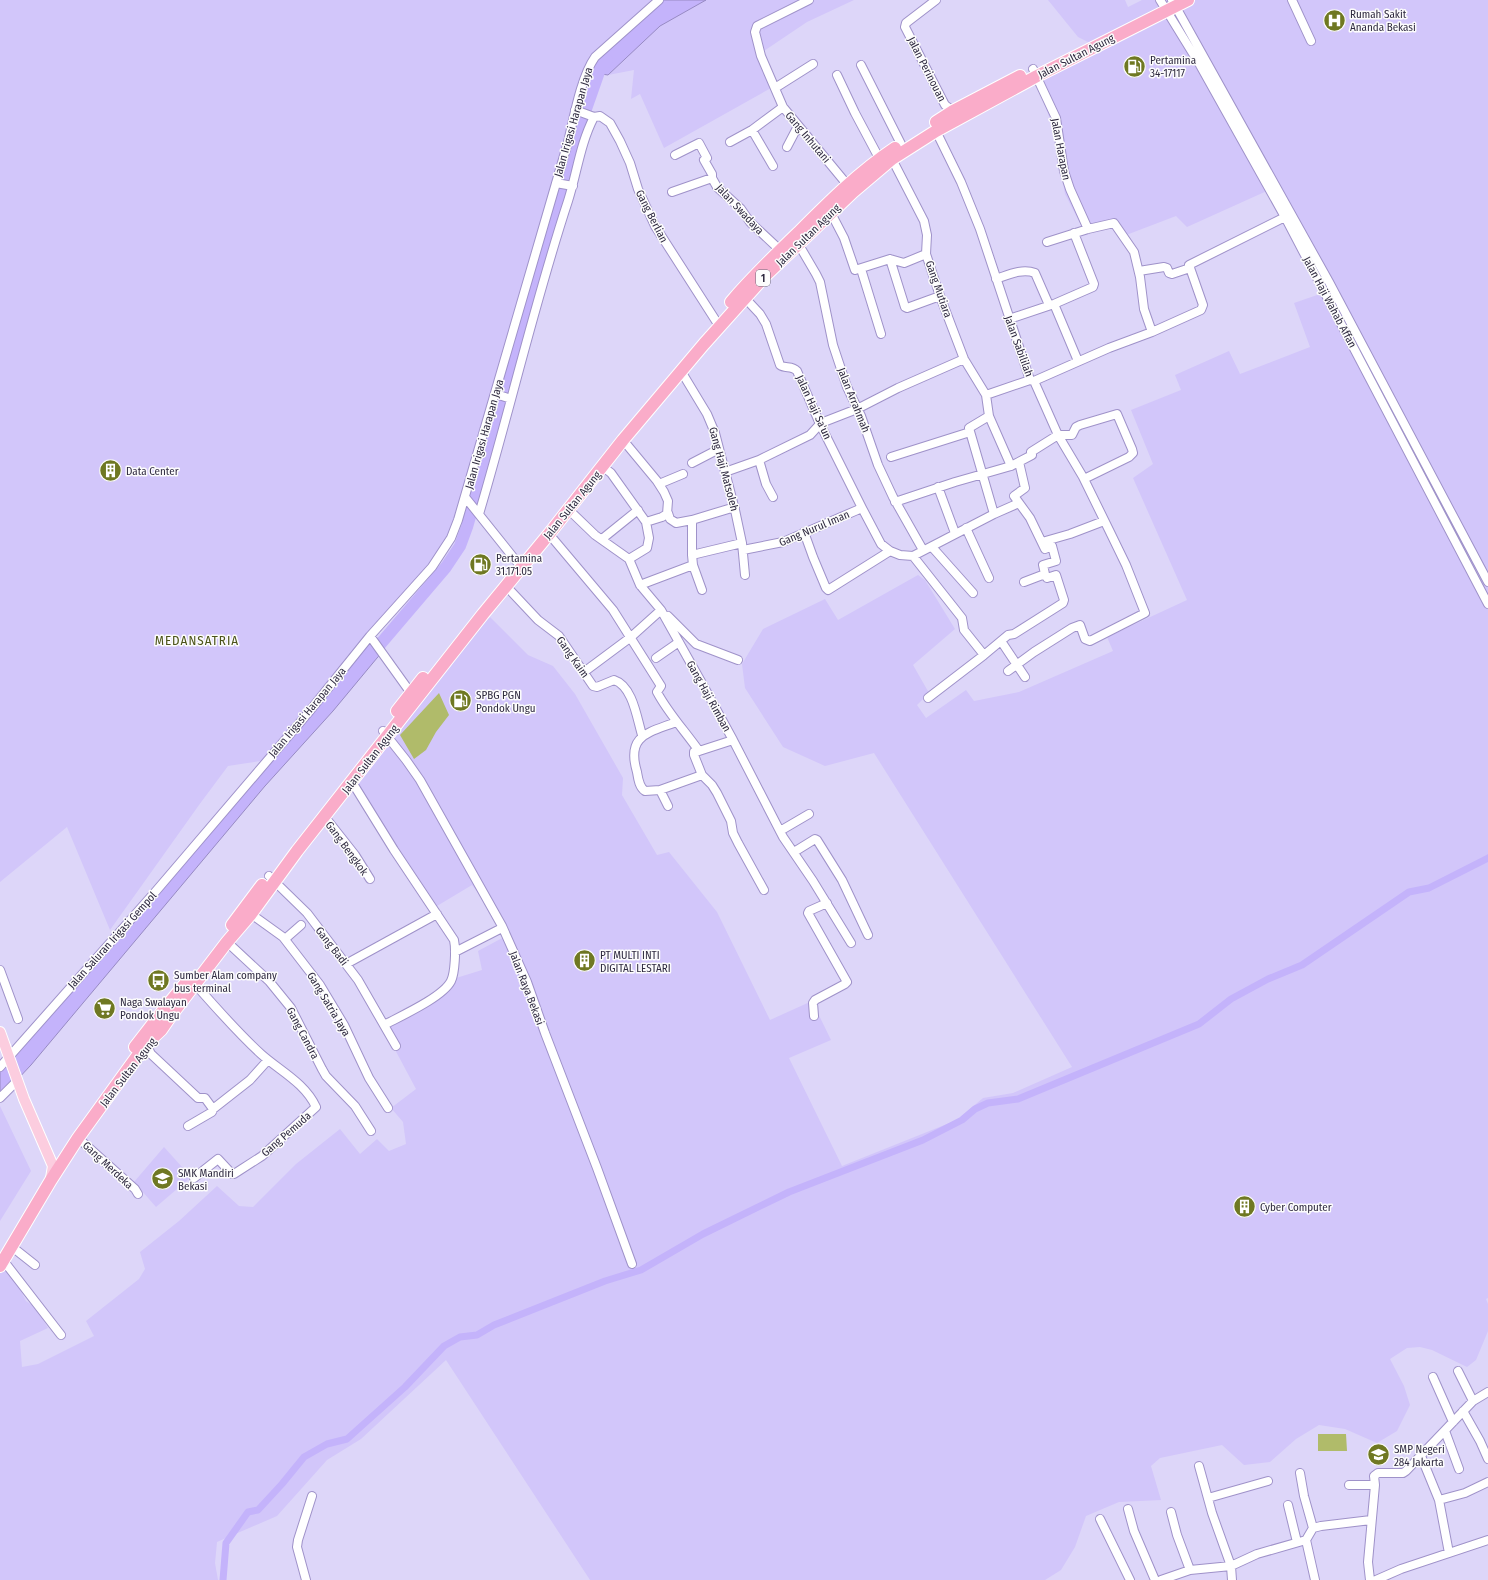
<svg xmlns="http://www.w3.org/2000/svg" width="1488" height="1580" viewBox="0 0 1488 1580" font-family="'Fira Sans Condensed',sans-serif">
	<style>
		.built { fill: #d2c6fa }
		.green { fill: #b0bb6a }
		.water { fill: #c4b3fb; stroke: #978ac3 }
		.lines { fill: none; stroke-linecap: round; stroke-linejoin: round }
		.canal { stroke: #c4b3fb; stroke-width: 7 }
		.river { stroke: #c4b3fb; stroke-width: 12 }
		.minor-casing { stroke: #9f92c9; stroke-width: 10 }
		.major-casing { stroke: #fff; stroke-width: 12 }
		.highway-casing { stroke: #fff; stroke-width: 14 }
		.minor { stroke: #fff; stroke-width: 8 }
		.major { stroke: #fccddf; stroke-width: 10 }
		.highway { stroke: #faacc9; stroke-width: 12 }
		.labels { text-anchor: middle; stroke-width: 3; stroke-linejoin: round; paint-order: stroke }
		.shield { fill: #fcfcfc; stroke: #6c6978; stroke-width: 1 }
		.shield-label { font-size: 10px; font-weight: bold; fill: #2f2a40 }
		.poi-label { font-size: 11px; fill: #2f2a40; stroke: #fcfcfc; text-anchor: start }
		.street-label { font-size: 11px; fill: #2f2a40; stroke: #fcfcfc }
		.quarter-label { font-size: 13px; letter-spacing: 1px; fill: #4c5319; stroke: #fcfcfc }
	</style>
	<rect width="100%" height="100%" fill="#ddd6f9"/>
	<path class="built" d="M0,0H854L807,22L758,55L771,88L664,148L640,94L631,99L634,70L608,75L587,72L465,497L442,553L267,760L228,766L199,805L110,930L67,827L0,882Z
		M1048,0H1125L1128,7L1142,0H1488V1298L1486,1299L1488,1304V1331L1476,1360L1467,1367L1432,1350L1420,1347L1407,1348L1390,1359L1404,1386L1410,1405L1397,1431L1377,1443L1345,1429L1319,1425L1296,1439L1270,1462L1244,1465L1222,1445L1160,1458L1151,1466L1161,1500L1119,1502L1086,1516L1075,1547L1061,1570L1045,1580H590L446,1360L361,1439L327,1460L277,1516L217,1542L215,1563L218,1580H0V1263L19,1287L26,1301L35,1307L48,1328L20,1341L22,1367L38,1364L94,1336L86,1321L139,1279L145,1269L140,1252L179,1221L217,1186L239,1206L253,1207L296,1164L340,1129L360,1154L377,1139L389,1151L406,1144L403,1122L391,1108L416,1089L384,1029L453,979L482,970L478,951L506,936L491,910L472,885L432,909L352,782L490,617L528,655L553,666L575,694L623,778L622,795L657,855L669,852L717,912L770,1020L812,1001L831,1040L789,1058L842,1166L957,1120L983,1098L1013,1093L1072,1067L874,753L825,766L783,747L745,688L742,664L763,629L825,599L838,620L918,575L925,580L955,629L913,665L929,693L917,705L926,718L966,690L974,701L1019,692L1113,651L1107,637L1187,600L1133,478L1153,464L1131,410L1181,390L1175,375L1229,351L1240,374L1310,347L1294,303L1323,293L1269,190L1187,227L1176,216L1121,237L1112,222L1086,235L1065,194L1054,129L1034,78L1092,44L1078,37Z
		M0,1106L31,1171L0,1221Z
		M164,1147L191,1177L156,1207L134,1182Z"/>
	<path class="green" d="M439,693L449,715L436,732L426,750L414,759L400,735Z
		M1318,1434H1346L1347,1451H1318Z"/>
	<path class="water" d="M659,0H706L660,26L608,75L587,72L593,60Z
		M370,636L382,652L333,711L265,786L31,1065L0,1098V1067Z"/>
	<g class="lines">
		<path class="canal" d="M223,1580L226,1543L248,1512L258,1510L282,1484L304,1457L327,1444L347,1439L405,1387L444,1346L460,1337L477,1335L494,1325L605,1281L641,1270L703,1234L789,1192L923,1140L962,1120L975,1109L988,1103L1018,1099L1199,1024L1231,999L1268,979L1302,965L1409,892L1429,888L1488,858"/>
		<path class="river" d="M371,655L446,567L460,546L467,527L586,109L599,72L607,60"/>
		<defs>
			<path id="minor" d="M809,0L757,26L755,32L761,56L783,107L850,188
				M936,0L906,23L905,27L945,105L953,111
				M1160,0L1200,65L1285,217L1488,604
				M1172,0L1329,282L1488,582
				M1292,0L1311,41
				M861,65L901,144
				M1033,69L1056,118L1064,171L1070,189L1088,229
				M837,75L855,113L879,158
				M775,88L813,64
				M575,110L594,117
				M594,117L600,116L610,123L620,141L630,163L638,189L655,226L716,321
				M752,130L773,166
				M936,131L961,182L980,229L1030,380L1034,381L1058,435L1083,477L1109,530L1126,565L1145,613L1090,641L1085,639L1080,625L1072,628L1034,652L1008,671
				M730,142L752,130L783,107
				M787,147L798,126
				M675,155L699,143L707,158L704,160L712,174V178L717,187L741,209L750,222L780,250
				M892,159L924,221L927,235L926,254L940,296L964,359L986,395L989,416L1011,466
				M556,183L573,186
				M672,192L712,178
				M831,213L844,238L855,270L890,259L904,263L926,254
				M1047,242L1088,229L1114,223L1134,252L1140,277L1144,309L1152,332
				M799,245L816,274L820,282L833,345L847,387L861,416L878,465L893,497L923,550
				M890,259L905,307L907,308L940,296
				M861,269L881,334
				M1139,271L1164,267L1167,268L1169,273L1172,274L1190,268
				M996,279C1008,275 1022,268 1035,273L1049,305
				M745,298L760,314L766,324L780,365C785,369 792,365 797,371L820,424L862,508L881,544L890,551L900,555L913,556L994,514L1019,503
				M1054,304L1078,361
				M1009,319L1054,304L1093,287L1094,284L1074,233
				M681,371L707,414L715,433L735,510L742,543L745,575
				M1034,381L1109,348L1152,332L1201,310L1203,305L1189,265L1289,215
				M496,394L511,399
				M986,395L1030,380
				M989,416L969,428L994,514
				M623,440L657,481L664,492L668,501L667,514L662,517L646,522
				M891,457L970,432
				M759,460L810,435L821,423L857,409L898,388L964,359
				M1019,462L1025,488L1014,496L1030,518L1045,549L1052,546L1056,561L1043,565L1045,574L1024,582
				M692,463L719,449
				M603,467L611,473L646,522L649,538L647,548L629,559
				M725,472L759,460L766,484L773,497
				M659,484L683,474
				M938,487L955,533
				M465,497L517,562
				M895,502L955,482L1011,466L1032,455L1031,452L1058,435H1072L1076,427L1080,425L1117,414L1132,449L1133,453L1129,457L1084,479
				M568,509L595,535L629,559L640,585L661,610L704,687L733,740L783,837L813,881L851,943
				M668,513L670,519L676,523L692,520L735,507
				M479,514C510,410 534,304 568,201C577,173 580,144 594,117
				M692,520V555
				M966,528L989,578
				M804,532L813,557L826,588L828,590L890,551
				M549,534L613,610L661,686L657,692C668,713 685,731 699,751
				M602,539L638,510
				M1042,542L1070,534L1104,521
				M932,547L973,593
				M743,550L783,542L862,508
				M913,556L962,618L964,630L984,655L928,698
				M640,585L693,565
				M506,586L538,620L559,636L593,686L597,687L614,680C633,686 637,719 642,735
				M702,590L693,565L692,555L742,543
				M668,616L696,644L738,660
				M370,636L413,696
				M1001,641L1025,677
				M984,655L1008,635L1014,634L1063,603L1064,600L1056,575L1047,578L1045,574
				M656,658L679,642
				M584,672L631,637L661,610
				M676,722C648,733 626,735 637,772C638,778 639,787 645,791L660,790L702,775
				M383,731L406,760L420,780L502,926L527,982L545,1033L597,1168L632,1264
				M733,740L699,751L694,752V755L702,775L712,785L717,793L731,821L733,833L738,843L764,890
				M352,782L394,850L454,940C456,949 455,973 451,981C443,997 401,1016 384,1025
				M660,790L668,806
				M325,817L355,855L370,879
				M780,831L809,814
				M794,852L815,839L817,840L842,880L868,935
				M269,876L307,913L358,980L396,1046
				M251,914L283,937L320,985L344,1025L369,1078L388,1108
				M285,939L301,925
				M227,942L269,981L291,1008L322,1069L326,1076L355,1106L371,1131
				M455,952L502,928
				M346,964L437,914
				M0,970L18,1019
				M814,1016L813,1003L815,1000L845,984L847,982L808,913L809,911L827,903
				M146,1044L151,1054L198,1098H205L213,1109L212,1112L188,1126
				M0,1067L156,891L308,713L370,636L432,567L451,538L458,520L568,142C574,117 581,77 595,57L659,0
				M0,1098L17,1081
				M213,1109L250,1080L268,1060
				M78,1138L135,1189L138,1194
				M194,1178L218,1159L232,1174H234L262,1156L316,1107C305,1083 280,1071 261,1054C237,1032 216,1008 195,984
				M11,1246L35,1265
				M3,1260L61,1335
				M1458,1371L1473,1401
				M1433,1377L1453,1422
				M1463,1411L1480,1441L1488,1459
				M1445,1431L1459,1469
				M1421,1456L1439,1500L1449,1553
				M1199,1466L1212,1513L1231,1566L1232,1580
				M1300,1473L1304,1496L1313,1528
				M1349,1485H1375
				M1208,1498L1268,1481
				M1439,1500L1465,1493L1488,1482
				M1288,1505L1297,1542
				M1128,1509L1134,1531L1155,1580
				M1171,1512L1177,1535L1190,1570
				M1100,1519L1130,1580
				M306,1580L297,1547L298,1540L312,1496
				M1161,1580L1190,1570L1231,1566L1257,1554L1306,1540
				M1315,1580L1306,1540L1313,1528L1321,1526L1371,1520
				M1370,1580L1368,1562L1375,1485L1374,1476L1378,1473H1403L1406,1471L1473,1401L1488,1392
				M1376,1580L1401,1569L1488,1540"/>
			<path id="major" d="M0,1032L24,1099L53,1166L51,1178"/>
			<path id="highway" d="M936,122L953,111L1020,76
				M731,302C752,277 775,255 799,232C829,202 859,172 895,148
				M397,711L423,678
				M232,925L262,885
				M135,1047L166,1007L190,978
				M0,1266L51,1180L78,1138L146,1044L161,1030L172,1014L227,942L251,914L297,851L483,614L549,534L623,440L704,344L765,276L853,192L892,159L936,131L1037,76L1188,0"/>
		</defs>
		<use href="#minor" class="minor-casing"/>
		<use href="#major" class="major-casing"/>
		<use href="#highway" class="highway-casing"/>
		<use href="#minor" class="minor"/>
		<use href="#major" class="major"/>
		<use href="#highway" class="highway"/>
	</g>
	<defs>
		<symbol id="hospital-disc" viewBox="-11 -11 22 22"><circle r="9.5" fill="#6f7822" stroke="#fcfcfc"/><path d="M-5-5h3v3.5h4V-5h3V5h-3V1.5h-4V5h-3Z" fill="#fff"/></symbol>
		<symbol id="fuel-disc" viewBox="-11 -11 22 22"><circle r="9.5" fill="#6f7822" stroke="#fcfcfc"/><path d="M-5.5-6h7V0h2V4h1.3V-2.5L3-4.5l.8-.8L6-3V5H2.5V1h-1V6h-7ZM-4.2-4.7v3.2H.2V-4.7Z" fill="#fff"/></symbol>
		<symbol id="building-disc" viewBox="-11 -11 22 22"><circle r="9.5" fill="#6f7822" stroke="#fcfcfc"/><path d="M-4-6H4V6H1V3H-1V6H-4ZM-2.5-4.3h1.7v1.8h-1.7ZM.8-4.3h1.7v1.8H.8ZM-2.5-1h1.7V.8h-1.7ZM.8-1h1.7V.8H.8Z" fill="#fff"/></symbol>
		<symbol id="bus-disc" viewBox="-11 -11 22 22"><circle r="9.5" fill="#6f7822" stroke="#fcfcfc"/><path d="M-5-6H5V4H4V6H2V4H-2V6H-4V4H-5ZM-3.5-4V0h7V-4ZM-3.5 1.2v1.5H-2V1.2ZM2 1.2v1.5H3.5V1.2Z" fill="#fff"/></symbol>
		<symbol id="supermarket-disc" viewBox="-11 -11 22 22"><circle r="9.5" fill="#6f7822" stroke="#fcfcfc"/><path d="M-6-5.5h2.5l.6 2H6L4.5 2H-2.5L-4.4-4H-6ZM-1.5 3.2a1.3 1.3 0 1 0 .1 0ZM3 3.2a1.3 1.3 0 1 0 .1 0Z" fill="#fff"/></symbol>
		<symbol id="school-disc" viewBox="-11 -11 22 22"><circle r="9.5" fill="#6f7822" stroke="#fcfcfc"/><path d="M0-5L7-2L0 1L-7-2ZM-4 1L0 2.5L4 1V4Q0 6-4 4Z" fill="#fff"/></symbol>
	</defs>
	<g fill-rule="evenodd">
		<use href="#hospital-disc" x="1322" y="8" width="25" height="25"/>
		<use href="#fuel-disc" x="1122" y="54" width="25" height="25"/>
		<use href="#building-disc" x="98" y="458" width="25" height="25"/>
		<use href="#fuel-disc" x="468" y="552" width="25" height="25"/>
		<use href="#fuel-disc" x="448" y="688" width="25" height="25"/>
		<use href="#building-disc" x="572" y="948" width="25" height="25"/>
		<use href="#bus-disc" x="146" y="968" width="25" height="25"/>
		<use href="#supermarket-disc" x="92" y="996" width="25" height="25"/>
		<use href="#school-disc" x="150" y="1166" width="25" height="25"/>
		<use href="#building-disc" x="1232" y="1194" width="25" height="25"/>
		<use href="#school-disc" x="1366" y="1442" width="25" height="25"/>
	</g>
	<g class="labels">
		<rect class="shield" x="756" y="270" width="14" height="16" rx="3"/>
		<g class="shield-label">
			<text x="763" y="282">1</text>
		</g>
		<g class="poi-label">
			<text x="1350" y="18">Rumah Sakit<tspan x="1350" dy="13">Ananda Bekasi</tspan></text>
			<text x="1150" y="64">Pertamina<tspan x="1150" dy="13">34-17117</tspan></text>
			<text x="126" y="475">Data Center</text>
			<text x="496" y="562">Pertamina<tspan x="496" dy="13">31.171.05</tspan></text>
			<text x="476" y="699">SPBG PGN<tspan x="476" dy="13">Pondok Ungu</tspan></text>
			<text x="600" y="959">PT MULTI INTI<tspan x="600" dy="13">DIGITAL LESTARI</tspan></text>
			<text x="174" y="979">Sumber Alam company<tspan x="174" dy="13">bus terminal</tspan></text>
			<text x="120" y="1006">Naga Swalayan<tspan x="120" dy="13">Pondok Ungu</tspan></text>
			<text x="178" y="1177">SMK Mandiri<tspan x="178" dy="13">Bekasi</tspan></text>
			<text x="1260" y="1211">Cyber Computer</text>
			<text x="1394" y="1453">SMP Negeri<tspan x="1394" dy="13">284 Jakarta</tspan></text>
		</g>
		<g class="street-label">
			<text transform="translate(1076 56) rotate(-27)" y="4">Jalan Sultan Agung</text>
			<text transform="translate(927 69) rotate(63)" y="4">Jalan Perinouan</text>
			<text transform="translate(573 122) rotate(-74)" y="4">Jalan Irigasi Harapan Jaya</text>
			<text transform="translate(808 137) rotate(50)" y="4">Gang Inhutani</text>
			<text transform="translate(1061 149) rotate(79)" y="4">Jalan Harapan</text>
			<text transform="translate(740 209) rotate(47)" y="4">Jalan Swadaya</text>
			<text transform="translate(652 216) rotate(63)" y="4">Gang Berlian</text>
			<text transform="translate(808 235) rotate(-44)" y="4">Jalan Sultan Agung</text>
			<text transform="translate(939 289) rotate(71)" y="4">Gang Mutiara</text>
			<text transform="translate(1330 302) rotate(62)" y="4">Jalan Haji Wahab Affan</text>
			<text transform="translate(1019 346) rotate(70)" y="4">Jalan Sabililah</text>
			<text transform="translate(854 400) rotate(68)" y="4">Jalan Arrahmah</text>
			<text transform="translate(814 407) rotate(65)" y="4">Jalan Haji Sa'un</text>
			<text transform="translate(484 434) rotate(-74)" y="4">Jalan Irigasi Harapan Jaya</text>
			<text transform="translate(724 469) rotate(75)" y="4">Gang Haji Matsoleh</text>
			<text transform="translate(572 505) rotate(-51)" y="4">Jalan Sultan Agung</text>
			<text transform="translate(814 528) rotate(-23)" y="4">Gang Nurul Iman</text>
			<text transform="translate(573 657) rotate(55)" y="4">Gang Kaim</text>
			<text transform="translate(709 696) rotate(61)" y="4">Gang Haji Rimban</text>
			<text transform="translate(307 712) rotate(-50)" y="4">Jalan Irigasi Harapan Jaya</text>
			<text transform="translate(370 759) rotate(-52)" y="4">Jalan Sultan Agung</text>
			<text transform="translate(347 848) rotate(54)" y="4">Gang Bengkok</text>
			<text transform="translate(112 940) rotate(-48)" y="4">Jalan Saluran Irigasi Gempol</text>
			<text transform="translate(332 946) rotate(52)" y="4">Gang Badi</text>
			<text transform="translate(527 988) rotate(69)" y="4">Jalan Raya Bekasi</text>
			<text transform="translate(329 1004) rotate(59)" y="4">Gang Satria Jaya</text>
			<text transform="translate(303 1033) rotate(62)" y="4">Gang Candra</text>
			<text transform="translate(128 1072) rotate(-52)" y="4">Jalan Sultan Agung</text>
			<text transform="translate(286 1134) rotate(-41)" y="4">Gang Pemuda</text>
			<text transform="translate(108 1165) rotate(43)" y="4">Gang Merdeka</text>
		</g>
		<g class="quarter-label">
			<text x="197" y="645">MEDANSATRIA</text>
		</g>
	</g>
</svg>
